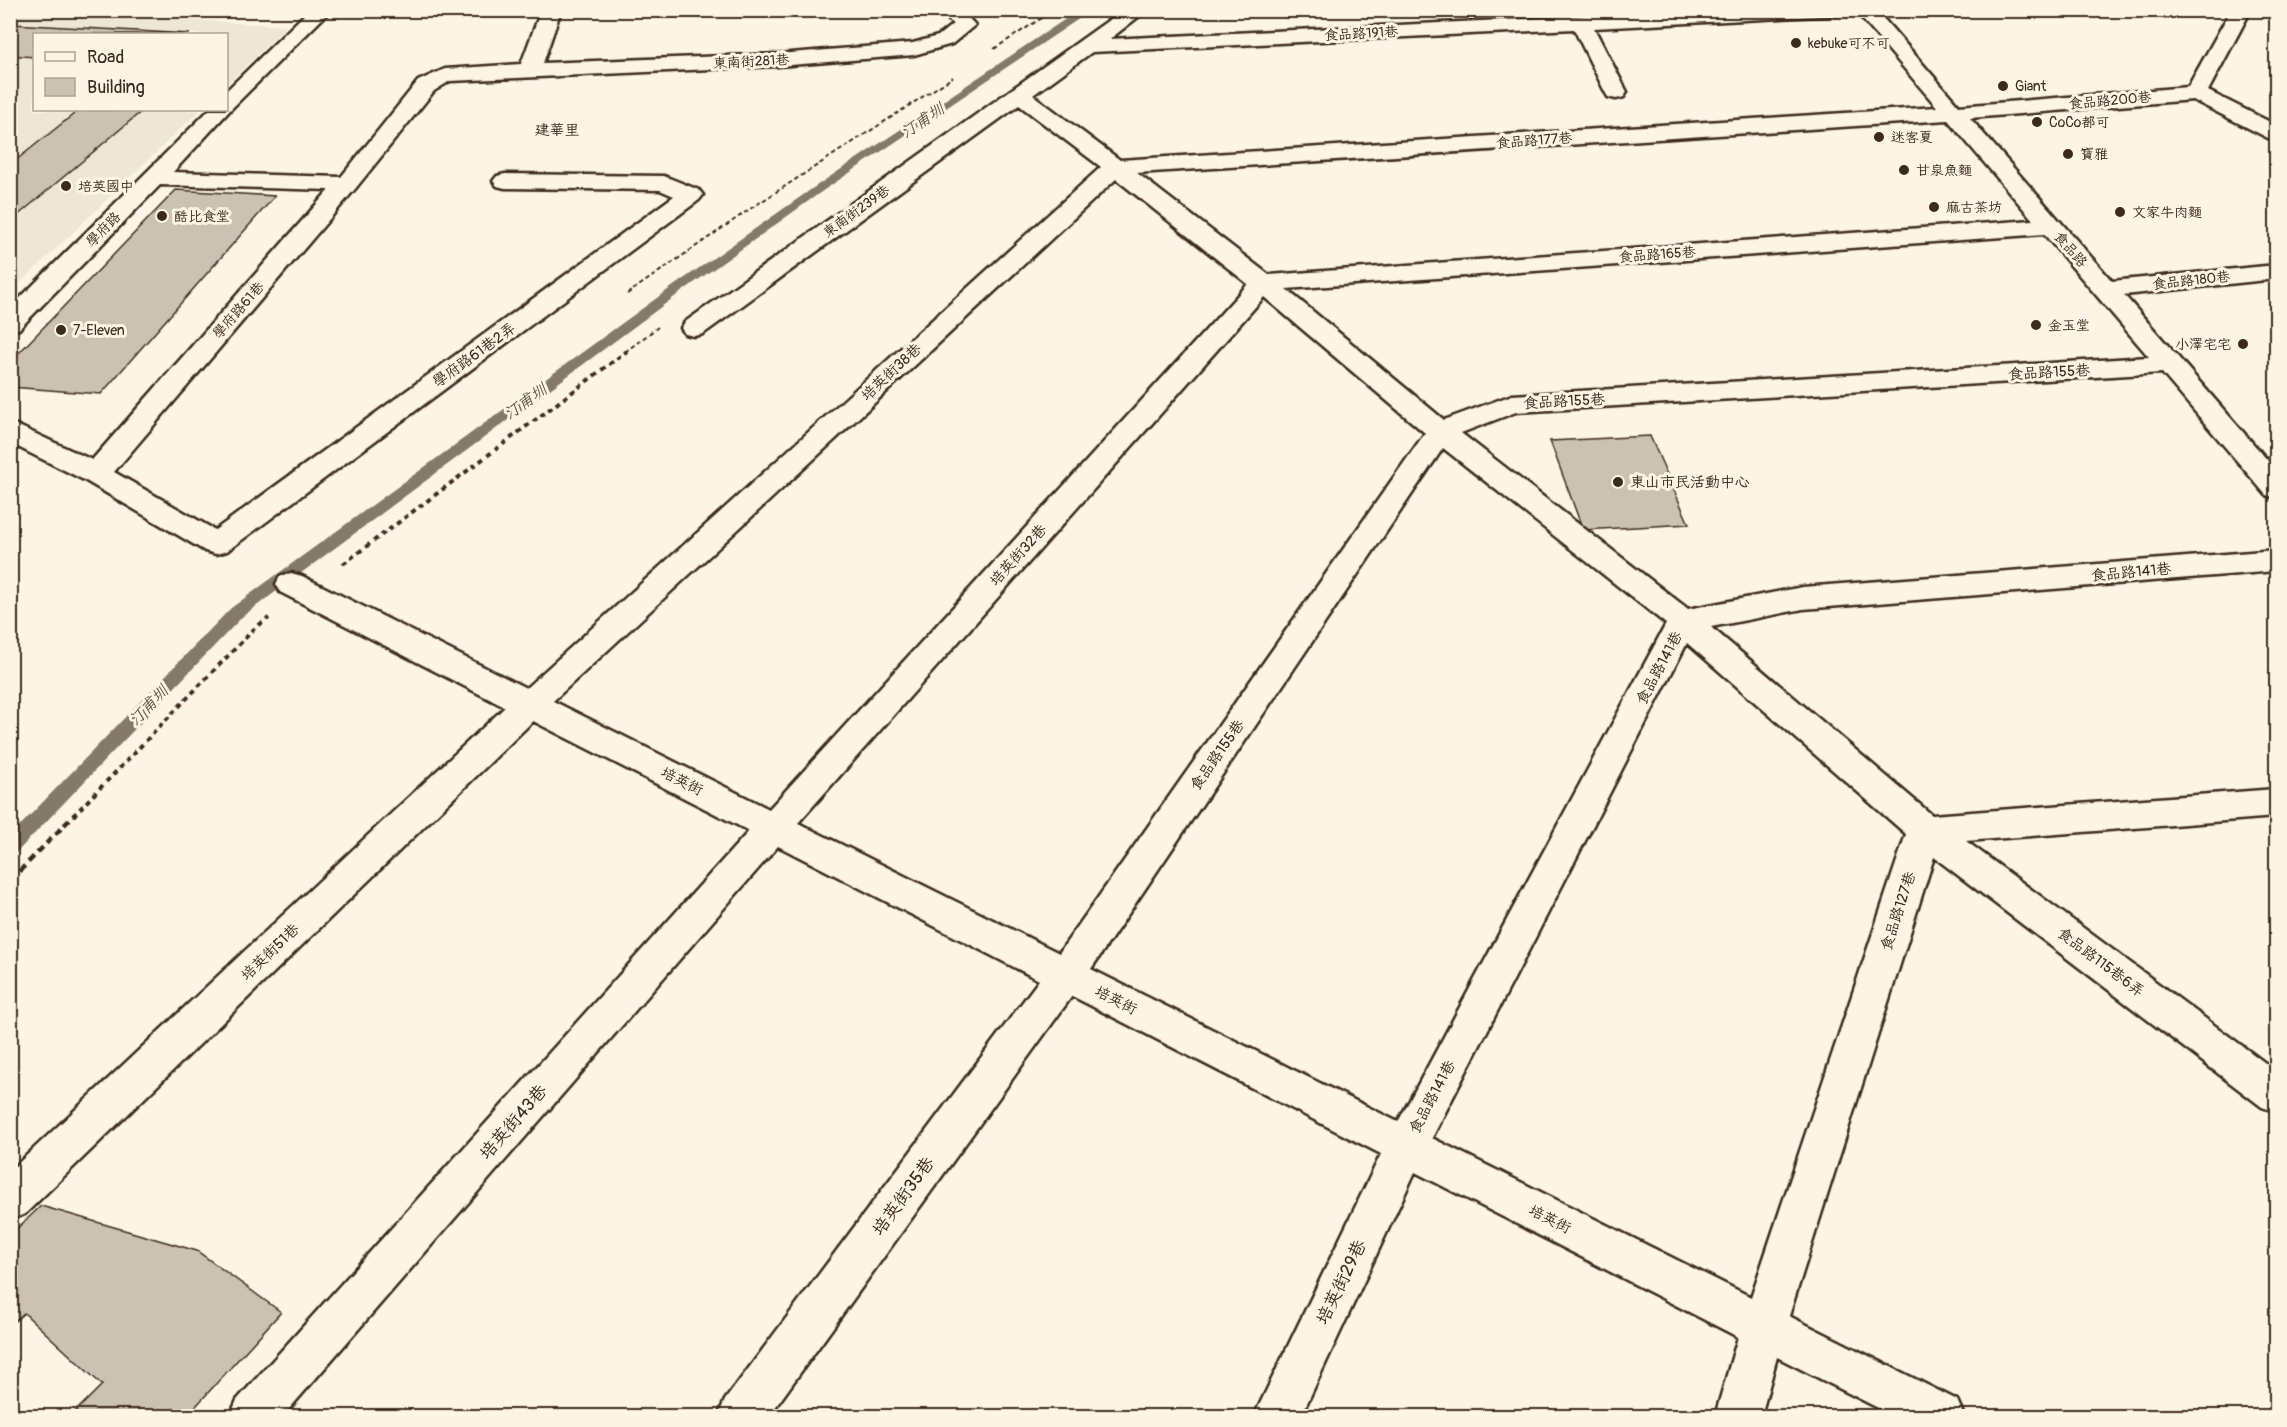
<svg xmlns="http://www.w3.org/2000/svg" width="2287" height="1427" viewBox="0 0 2287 1427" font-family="Pangolin,'LXGW WenKai TC',sans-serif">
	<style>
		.built { fill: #eee6d6 }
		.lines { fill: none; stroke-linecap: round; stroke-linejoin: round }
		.stream { fill: #85796b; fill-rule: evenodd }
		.building { fill: #ccc2b3; stroke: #3b2a1e; stroke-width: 1.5 }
		.minor-casing { stroke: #3b2a1e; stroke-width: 5 }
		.path-far2 { stroke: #3b2a1e; stroke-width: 2; stroke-dasharray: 4.5 3; stroke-linecap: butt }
		.path-far1 { stroke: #3b2a1e; stroke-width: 4; stroke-dasharray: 5 4.5; stroke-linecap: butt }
		.path { stroke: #3b2a1e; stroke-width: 4.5; stroke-dasharray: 8 5; stroke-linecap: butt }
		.minor { fill: #fcf5e5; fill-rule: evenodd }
		.poi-dot { fill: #3b2a1e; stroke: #fcf5e5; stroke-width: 2 }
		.labels { text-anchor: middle; stroke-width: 6; stroke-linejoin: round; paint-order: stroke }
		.far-street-label { font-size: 14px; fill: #3b2a1e; stroke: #fcf5e5 }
		.far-poi-label { font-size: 14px; fill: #3b2a1e; stroke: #fcf5e5; text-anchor: start }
		.far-quarter-label { font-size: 15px; fill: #3b2a1e; stroke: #fcf5e5 }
		.street-label { font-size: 15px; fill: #3b2a1e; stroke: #fcf5e5 }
		.poi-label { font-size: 15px; fill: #3b2a1e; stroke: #fcf5e5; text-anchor: start }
		.water-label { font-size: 16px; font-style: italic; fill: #605144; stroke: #fcf5e5 }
		.near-street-label { font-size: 18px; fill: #3b2a1e; stroke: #fcf5e5 }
	</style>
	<rect width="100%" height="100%" fill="#fcf5e5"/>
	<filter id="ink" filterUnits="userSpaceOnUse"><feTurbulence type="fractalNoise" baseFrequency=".0167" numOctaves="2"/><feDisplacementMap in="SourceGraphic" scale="12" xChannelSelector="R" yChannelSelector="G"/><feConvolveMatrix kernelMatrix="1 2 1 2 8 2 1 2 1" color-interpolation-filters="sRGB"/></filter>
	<g filter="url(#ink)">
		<path class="built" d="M11,11H48L287,26L227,84L226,34H34V110H200L11,292Z"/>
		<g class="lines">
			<path class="stream" d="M1079,10H1092L824,190L673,298L243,616L16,853L10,855V836L231,608L665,292L816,186Z"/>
		</g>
		<path class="building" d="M12,24L190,34H34V57L10,55Z
			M79,110H143L10,222V165Z
			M176,190L275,196L101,394L10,387V362Z
			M1650,436L1689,524L1583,530L1550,441Z
			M41,1206L197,1251L281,1312L187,1416H71L102,1385L24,1313L10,1325V1235Z"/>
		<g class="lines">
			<defs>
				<path id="minor" d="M309,10H331L231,109L173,172L341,177L418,81L445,69L521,64L541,10H561L543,63L778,54L913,43L938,36L953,24L939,10H961L975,25L952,44L914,55L778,66L450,81L434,91L355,189L114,472L215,530L674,196L660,190L505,188L497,186L493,181L497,176L505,174L664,176L699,190L703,195L699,200L227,551L216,554L205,551L86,481L10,443V422L92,460L329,190L160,185L19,329L10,331V308L209,110H226V91Z
					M1123,10H1147L1110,39L1710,10H1876L1959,106L2188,87L2231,10H2251L2208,91L2276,125V140L2268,138L2193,100L1970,118L2112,281L2276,265V279L2124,295L2276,470V498L2266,495L2162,373L1516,412L1461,433L1688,609L1803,587L2276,550V571L1803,609L1711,627L1932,815L2276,789V817L1966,841L2276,1071V1112L2262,1107L1934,857L1789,1316L1957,1400L1964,1416H1894L1777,1357L1761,1416H1715L1738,1337L1415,1172L1301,1416H1254L1381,1154L1072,996L769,1416H718L725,1400L1039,980L778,846L283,1416H230L237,1400L749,831L533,721L25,1214L10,1220V1171L505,707L280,592L276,584L280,576L291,573L302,576L526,688L1101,167L1019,105L703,334L694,336L685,334L681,328L685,322ZM1858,14L1937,107L1120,160L1033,95L1092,52L1574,29L1605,92L1608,97L1616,99L1624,97L1627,92L1594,28ZM1948,120L2033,220L1269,275L1137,173ZM1116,179L1248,284L769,809L553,701ZM2044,234L2149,357L1512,395L1444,420L1286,289ZM1264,297L1425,433L1059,953L798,823ZM1443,448L1666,624L1398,1122L1091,969ZM1687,643L1906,834L1751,1297L1432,1138Z"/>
			</defs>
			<use href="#minor" class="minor-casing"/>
			<path class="path-far2" d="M994,49L1054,10
				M627,294L750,209L953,77
				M625,352L658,327"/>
			<path class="path-far1" d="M343,564L627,351
				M73,816L256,627L269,618"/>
			<path class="path" d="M10,881L75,814"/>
			<use href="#minor" class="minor"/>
		</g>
	</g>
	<g class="poi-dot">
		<circle cx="1796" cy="43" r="6"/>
		<circle cx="2003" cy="86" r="6"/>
		<circle cx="2037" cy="122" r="6"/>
		<circle cx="1879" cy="137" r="6"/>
		<circle cx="2068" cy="154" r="6"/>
		<circle cx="1904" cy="170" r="6"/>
		<circle cx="66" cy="186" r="6"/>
		<circle cx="1934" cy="207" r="6"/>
		<circle cx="2120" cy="212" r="6"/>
		<circle cx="162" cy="216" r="6"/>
		<circle cx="2036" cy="325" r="6"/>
		<circle cx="61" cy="330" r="6"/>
		<circle cx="2243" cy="344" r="6"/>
		<circle cx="1618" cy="482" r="6"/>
	</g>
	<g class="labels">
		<g class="far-street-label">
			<text transform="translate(1361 33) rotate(-3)" y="5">食品路191巷</text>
			<text transform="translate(751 61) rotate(-3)" y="5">東南街281巷</text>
			<text transform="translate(2110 100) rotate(-5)" y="5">食品路200巷</text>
			<text transform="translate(1534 140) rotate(-4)" y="5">食品路177巷</text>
			<text transform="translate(856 211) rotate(-36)" y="5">東南街239巷</text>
			<text transform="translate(103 229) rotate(-46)" y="5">學府路</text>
			<text transform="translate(2071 249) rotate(49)" y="5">食品路</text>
			<text transform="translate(1657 254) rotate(-4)" y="5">食品路165巷</text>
			<text transform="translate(2191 280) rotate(-6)" y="5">食品路180巷</text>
			<text transform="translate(238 310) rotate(-49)" y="5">學府路61巷</text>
		</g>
		<g class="far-poi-label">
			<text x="1808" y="48">kebuke可不可</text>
			<text x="2015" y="91">Giant</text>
			<text x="2049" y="127">CoCo都可</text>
			<text x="1891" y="142">迷客夏</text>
			<text x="2080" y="159">寶雅</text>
			<text x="1916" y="175">甘泉魚麵</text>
			<text x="78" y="191">培英國中</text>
			<text x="1946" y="212">麻古茶坊</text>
			<text x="2132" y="217">文家牛肉麵</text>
			<text x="174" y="221">酷比食堂</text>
			<text x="2048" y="330">金玉堂</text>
			<text x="73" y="335">7-Eleven</text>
			<text x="2231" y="349" text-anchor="end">小澤宅宅</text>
		</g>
		<g class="far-quarter-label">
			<text x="557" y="135">建華里</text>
		</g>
		<g class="street-label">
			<text transform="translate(474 355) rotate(-36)" y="5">學府路61巷2弄</text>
			<text transform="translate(891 372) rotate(-43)" y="5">培英街38巷</text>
			<text transform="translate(2049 372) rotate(-3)" y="5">食品路155巷</text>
			<text transform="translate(1564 401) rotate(-3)" y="5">食品路155巷</text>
			<text transform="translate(1018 555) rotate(-48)" y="5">培英街32巷</text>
			<text transform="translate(2131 572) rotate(-5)" y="5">食品路141巷</text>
			<text transform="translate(1659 668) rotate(-62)" y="5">食品路141巷</text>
			<text transform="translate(1217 755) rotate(-55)" y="5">食品路155巷</text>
			<text transform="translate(682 781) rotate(27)" y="5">培英街</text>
			<text transform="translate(1898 911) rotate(-72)" y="5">食品路127巷</text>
			<text transform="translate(270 952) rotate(-44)" y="5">培英街51巷</text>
			<text transform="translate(2101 962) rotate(37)" y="5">食品路115巷6弄</text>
			<text transform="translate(1116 1000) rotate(27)" y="5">培英街</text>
			<text transform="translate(1432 1097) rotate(-62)" y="5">食品路141巷</text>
			<text transform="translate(1550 1219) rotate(27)" y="5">培英街</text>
		</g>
		<g class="poi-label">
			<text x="1630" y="487">東山市民活動中心</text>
		</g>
		<g class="water-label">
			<text transform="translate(922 120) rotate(-34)" y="6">汀甫圳</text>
			<text transform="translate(525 401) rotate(-36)" y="6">汀甫圳</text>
			<text transform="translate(148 705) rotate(-46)" y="6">汀甫圳</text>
		</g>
		<g class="near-street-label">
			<text transform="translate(513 1122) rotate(-49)" y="6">培英街43巷</text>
			<text transform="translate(903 1196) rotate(-54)" y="6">培英街35巷</text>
			<text transform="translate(1341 1282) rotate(-64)" y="6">培英街29巷</text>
		</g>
	</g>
	<rect width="2287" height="1427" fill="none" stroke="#fcf5e5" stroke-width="36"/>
	<rect x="18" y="18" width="2251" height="1391" fill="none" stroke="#3b2a1e" stroke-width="2" filter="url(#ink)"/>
	<rect x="33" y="33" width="195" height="78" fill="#fcf5e5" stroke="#afa495" stroke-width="1.5"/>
	<rect x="45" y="52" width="30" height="9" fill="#fcf5e5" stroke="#afa495" stroke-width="1.5"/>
	<text x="87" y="63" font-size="18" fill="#3b2a1e">Road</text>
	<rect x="45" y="78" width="30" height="18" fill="#ccc2b3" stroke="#afa495" stroke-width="1.5"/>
	<text x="87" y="93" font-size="18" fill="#3b2a1e">Building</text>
</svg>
